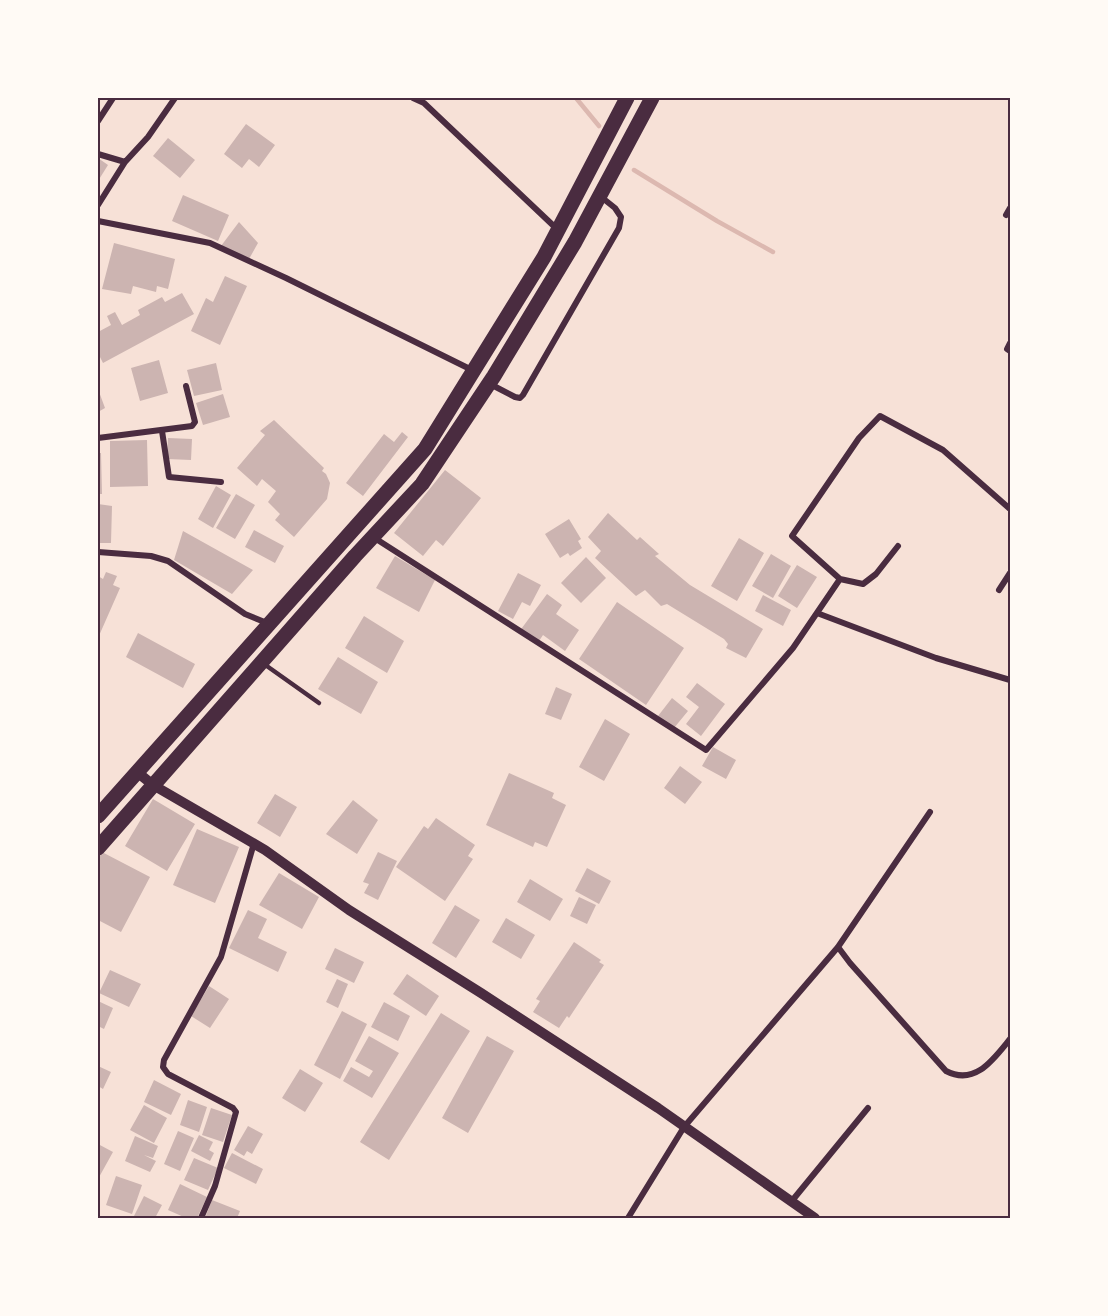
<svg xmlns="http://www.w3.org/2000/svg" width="1108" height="1316" viewBox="0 0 1108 1316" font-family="'PT Sans Narrow',sans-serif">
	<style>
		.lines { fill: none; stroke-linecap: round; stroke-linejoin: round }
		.stream { stroke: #dcb8b0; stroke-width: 4.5 }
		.building { fill: #ccb4b1 }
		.service { stroke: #4a2c40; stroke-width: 4.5 }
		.minor { stroke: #4a2c40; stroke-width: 6 }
		.tertiary { stroke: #4a2c40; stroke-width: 10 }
		.primary { stroke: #4a2c40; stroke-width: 15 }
		.neatline { fill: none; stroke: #4a2c40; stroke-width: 2 }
	</style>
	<rect width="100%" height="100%" fill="#f7e1d7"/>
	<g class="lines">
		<path class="stream" d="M576,98L599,126
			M634,170L717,221L773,252"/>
	</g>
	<path class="building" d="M246,124L275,145L259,167L249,159L242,168L224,154Z
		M168,138L195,160L180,178L153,156Z
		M98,158L108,165L98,181Z
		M183,195L229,215L218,241L172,221Z
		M239,222L258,243L249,259L221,246Z
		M114,243L175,259L168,289L157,286L156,292L133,286L131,294L102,289Z
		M225,276L247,286L220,345L191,331L206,298L213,302Z
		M182,293L194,314L103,363L98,353V332L111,325L107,316L115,312L122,325L140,315L138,310L162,297L165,302Z
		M159,360L168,393L140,401L131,368Z
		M216,363L222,390L194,396L187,370Z
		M98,389L105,408L98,412Z
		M223,394L230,417L203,425L196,403Z
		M274,420L324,468L322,471L326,474L330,483L327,499L294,537L275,520L280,514L268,502L276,491L262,479L257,486L237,468L265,435L260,431Z
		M402,432L408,437L363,496L346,483L384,434L394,442Z
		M168,438L192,439L191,460L167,459Z
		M147,440L148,486L110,487V441Z
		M98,453H101L102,494H98Z
		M445,470L481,498L443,546L436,540L423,556L394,533Z
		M216,486L231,495L213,528L198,519Z
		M236,494L255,505L235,539L216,528Z
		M98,504L112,506L111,543H98Z
		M608,513L637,540L640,537L659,554L655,556L690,585L763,629L746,658L726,648L728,644L724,639L667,604L661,606L645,590L636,596L595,558L601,551L588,537Z
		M569,519L581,539L578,541L582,548L570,556L568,553L560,558L545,534Z
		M254,530L284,546L275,563L245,547Z
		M183,531L253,570L232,594L174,560Z
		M739,538L764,553L737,601L711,586Z
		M771,554L791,566L773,598L752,586Z
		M395,556L435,580L419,612L376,588Z
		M586,557L606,578L581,603L561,583Z
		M797,565L817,577L797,608L778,596Z
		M106,572L117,576L113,585L120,588L98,638V576L103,579Z
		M518,573L541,585L530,606L522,602L513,619L498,611Z
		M547,594L562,605L556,614L579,630L565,651L543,635L537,644L519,632Z
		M763,595L791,610L783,626L755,611Z
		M617,602L684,648L646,705L579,659Z
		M364,616L404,641L387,673L345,648Z
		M138,633L195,664L183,688L126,657Z
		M338,657L378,682L361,714L318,689Z
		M697,683L725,704L701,736L686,724L699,707L686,697Z
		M556,687L572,694L561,720L545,714Z
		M672,698L688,711L674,728L658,716Z
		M605,719L630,734L604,781L579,767Z
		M713,747L736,760L726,779L702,766Z
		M680,766L702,782L685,804L664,788Z
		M509,773L554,793L552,798L566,805L547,847L535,842L533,847L486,825Z
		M275,794L297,807L280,837L257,823Z
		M153,799L195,824L167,871L125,846Z
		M353,800L378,820L357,854L326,834Z
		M436,818L475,845L468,856L473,859L445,901L396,867L424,826L428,829Z
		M197,829L239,847L215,903L173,885Z
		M100,851L150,877L121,932L98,920V855Z
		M378,852L397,861L378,900L364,893L369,884L363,882Z
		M587,868L611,881L599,904L575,891Z
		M279,873L319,897L302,929L259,905Z
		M530,879L563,899L550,921L517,902Z
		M579,897L596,905L587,924L570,916Z
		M455,905L480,920L456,958L432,943Z
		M248,910L267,919L258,938L287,952L278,972L229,948Z
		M506,918L535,935L521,959L492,942Z
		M574,942L601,960L599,962L604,965L569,1018L567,1016L559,1028L533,1012L540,1001L536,999Z
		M335,948L364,962L354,983L325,969Z
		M110,970L141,984L129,1007L99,993Z
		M407,974L439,996L426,1016L393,994Z
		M337,979L348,984L338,1008L326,1002Z
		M209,986L229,999L210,1028L191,1016Z
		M98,1001L113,1008L104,1029L98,1026Z
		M384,1002L410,1016L398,1041L371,1027Z
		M342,1011L367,1024L340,1079L314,1065Z
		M441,1013L470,1031L389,1160L360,1142Z
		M369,1036L399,1053L372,1098L343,1081L351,1067L369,1077L373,1071L355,1061Z
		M487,1036L514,1051L468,1133L442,1118Z
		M98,1066L111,1072L103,1089L98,1086Z
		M300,1069L323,1083L305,1112L282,1098Z
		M154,1080L181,1094L171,1115L144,1102Z
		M188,1100L207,1107L199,1132L180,1125Z
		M144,1105L167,1118L154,1143L130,1130Z
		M211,1108L232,1115L223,1142L202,1135Z
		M248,1126L263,1134L252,1154L247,1151L244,1156L234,1150Z
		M178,1131L194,1138L180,1171L164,1164Z
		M199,1135L213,1142L209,1150L214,1153L210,1161L191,1151Z
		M135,1136L158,1146L153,1158L144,1155L156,1161L150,1172L125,1161Z
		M98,1144L113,1152L98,1179Z
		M232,1153L263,1169L256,1184L224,1168Z
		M194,1158L218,1168L208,1190L184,1180Z
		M116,1176L142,1185L132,1214L106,1205Z
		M180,1184L207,1197L197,1218H186L168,1210Z
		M144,1196L162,1205L155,1218H139L134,1216Z
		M212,1200L240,1211L237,1218H205Z"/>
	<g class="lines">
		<path class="service" d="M264,664L319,703"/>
		<path class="minor" d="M413,98L424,103L558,230
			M98,121L113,98
			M98,154L125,162
			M98,205L125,162L148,137L175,98
			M1006,215L1010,208
			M98,221L210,243L286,278L474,371
			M1010,343L1007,349L1010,351
			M490,384L515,397L520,398L523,395L619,228L621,217L615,208L600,196
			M162,431L169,477L221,482
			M98,438L192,426L195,422L186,386
			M373,537L706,750L793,648L840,579
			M898,546L876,574L863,584L840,579L792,536L859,438L880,416L943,450L1010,509
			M98,552L151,556L168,561L245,614L267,623
			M999,590L1010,573
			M817,613L936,658L1010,680
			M838,947L850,963L946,1071C975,1086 993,1060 1010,1039
			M791,1202L868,1108
			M201,1218L215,1186L236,1112L233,1108L168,1074L163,1067L164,1060L221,957L254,843
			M628,1218L684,1127L838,947L930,812"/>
		<path class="tertiary" d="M137,772L153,785L265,850L349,910L481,993L658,1108L815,1218"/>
		<path class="primary" d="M98,816L425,449L544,257L627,98
			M98,848L355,556L422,484L494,376L575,242L652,98"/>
	</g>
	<rect width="1108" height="1316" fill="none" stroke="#fffaf5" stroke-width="198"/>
	<rect x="99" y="99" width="910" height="1118" class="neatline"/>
</svg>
